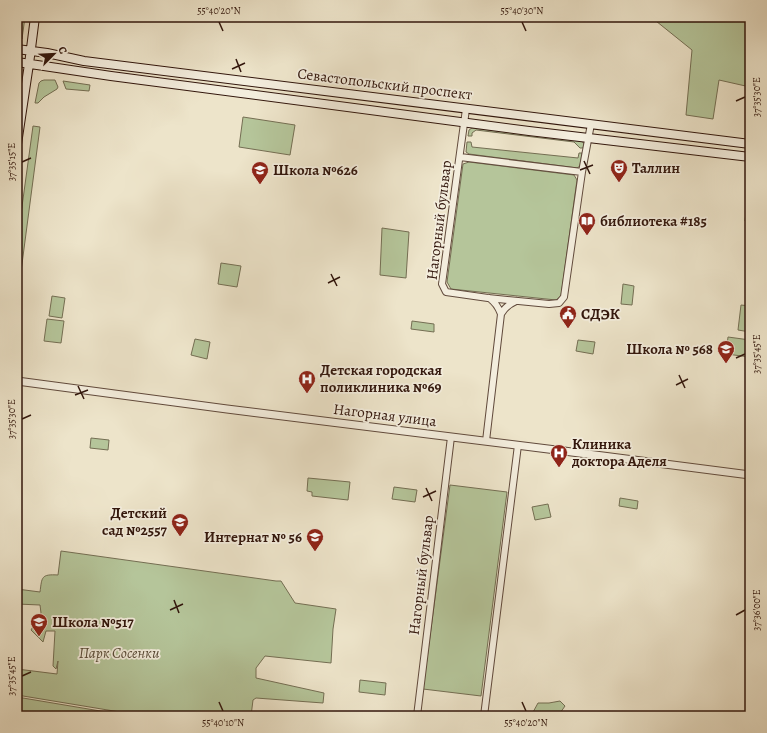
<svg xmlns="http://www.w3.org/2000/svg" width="767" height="733" viewBox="0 0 767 733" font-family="Alegreya,serif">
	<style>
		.green { fill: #b5c59a; stroke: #746e53 }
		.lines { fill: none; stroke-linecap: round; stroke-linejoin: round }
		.minor-casing { stroke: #614a3c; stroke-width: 8 }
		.tertiary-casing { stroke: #614a3c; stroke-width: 9 }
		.secondary-casing { stroke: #32160c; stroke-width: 10 }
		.minor { stroke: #f3eddd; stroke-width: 6 }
		.tertiary { stroke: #f3eddd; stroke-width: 7 }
		.secondary { stroke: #f3eddd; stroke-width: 8 }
		.ticks { fill: none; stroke: #32160c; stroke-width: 1.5 }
		.labels { text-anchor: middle; stroke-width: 3.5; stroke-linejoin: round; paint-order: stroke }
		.street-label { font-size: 15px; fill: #32160c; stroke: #f3eddd }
		.poi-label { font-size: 15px; font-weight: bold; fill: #32160c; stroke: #f3eddd; text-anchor: start }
		.park-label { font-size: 15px; font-style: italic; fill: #594b37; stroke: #f3eddd }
		.neatline { fill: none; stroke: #32160c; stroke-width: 1.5 }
		.ticks-label { font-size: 10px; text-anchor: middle; fill: #32160c }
	</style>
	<rect width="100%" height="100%" fill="#ede4ca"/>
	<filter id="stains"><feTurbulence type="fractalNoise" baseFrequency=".005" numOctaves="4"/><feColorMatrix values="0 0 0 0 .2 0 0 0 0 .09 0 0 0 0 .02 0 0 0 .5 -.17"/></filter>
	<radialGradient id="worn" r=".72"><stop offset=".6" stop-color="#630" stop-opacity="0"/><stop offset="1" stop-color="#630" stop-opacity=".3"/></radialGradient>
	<path class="green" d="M17,17H25L22,39L17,38Z
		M651,17H750V87L719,80L713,119L686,115L692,50Z
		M44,80H55L58,87L57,89L44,97L38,103H35L39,83L41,81Z
		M63,81L90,85L89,91L66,89Z
		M243,117L295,125L290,155L239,147Z
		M33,126L40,127L17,302V243Z
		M472,128L582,141L584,144L583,148H580L574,142L476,130L472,133V136H468L469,130Z
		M467,142H471L472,147L578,158L579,153H582L580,166L577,168L469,154L466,152Z
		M469,162L574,175L577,180L561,296L556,300L451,289L447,282L463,164Z
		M747,202L750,203V221H745Z
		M382,228L409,232L406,278L380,275Z
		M221,263L241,266L237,287L218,284Z
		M623,284L634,286L632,305L621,304Z
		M52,296L65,298L62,318L49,316Z
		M741,305L750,306V332L738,330Z
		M47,319L64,321L61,343L44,341Z
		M412,321L434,324V332L411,329Z
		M728,337L750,340V357L726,354Z
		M195,339L210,342L207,359L191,355Z
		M578,340L595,342L593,354L576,351Z
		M91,438L109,440L108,450L90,448Z
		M308,478L350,482L348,500L312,496V492L307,491Z
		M450,485L507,492L481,696L423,689Z
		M394,487L417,490L415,502L392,499Z
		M620,498L638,501L637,509L619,506Z
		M548,504L551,517L535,520L532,507Z
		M61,551L276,581H281L295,603L336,609L333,629L331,663L265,656L256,668V678L324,693L323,703L256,698L253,700L251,716H144L17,695V669L57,674L58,661L56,669L53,666L55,631H46L43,642L31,630L41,613L40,605L17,604V589L40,592C42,577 41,574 58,575Z
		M360,680L386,683L385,695L359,692Z
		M17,697L130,716H17Z
		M560,701L565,706L558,716H536L532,714L538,703H549Z"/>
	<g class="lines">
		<defs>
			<path id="minor" d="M466,109L442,284L446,292L488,298L549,304L559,303L564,297L582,172L591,124
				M460,157L582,172
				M489,298C495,302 498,306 501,314
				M486,441L501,314C505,307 509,304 516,301
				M417,716L451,437
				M484,716L518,445"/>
			<path id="tertiary" d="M17,381L227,409L564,451L750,475"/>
			<path id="secondary" d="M17,49L47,53L84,61L750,144
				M17,62L111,76L529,131L750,157
				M17,144L29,64L35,17"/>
		</defs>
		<use href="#minor" class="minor-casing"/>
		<use href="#tertiary" class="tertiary-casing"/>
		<use href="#secondary" class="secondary-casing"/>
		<use href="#minor" class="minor"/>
		<use href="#tertiary" class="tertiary"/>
		<use href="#secondary" class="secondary"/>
	</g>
	<path class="ticks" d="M219,22L223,31M522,22L526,31M236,59L241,72M232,69L245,63M736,101L745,97M584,161L590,174M22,162L31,158M580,170L593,165M331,274L337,286M328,283L340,277M736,358L745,354M679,375L685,388M676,385L688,379M78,386L84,399M75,395L88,390M22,419L31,415M426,488L432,501M423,497L436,491M174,600L179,613M170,610L183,604M736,615L745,610M22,676L31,672M219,702L223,711M522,702L526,711"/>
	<defs>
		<symbol id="theatre-pin" viewBox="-11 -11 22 30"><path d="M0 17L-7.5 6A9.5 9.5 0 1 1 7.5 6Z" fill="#8f2418" stroke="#f3eddd"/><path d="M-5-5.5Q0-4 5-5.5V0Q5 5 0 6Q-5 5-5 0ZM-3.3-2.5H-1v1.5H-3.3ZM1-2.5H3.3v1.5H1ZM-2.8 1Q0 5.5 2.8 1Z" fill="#fff"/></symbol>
		<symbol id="school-pin" viewBox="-11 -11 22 30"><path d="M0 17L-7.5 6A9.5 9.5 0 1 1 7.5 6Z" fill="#8f2418" stroke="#f3eddd"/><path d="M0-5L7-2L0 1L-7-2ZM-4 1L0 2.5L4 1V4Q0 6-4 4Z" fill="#fff"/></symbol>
		<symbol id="library-pin" viewBox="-11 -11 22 30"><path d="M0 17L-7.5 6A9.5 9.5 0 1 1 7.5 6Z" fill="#8f2418" stroke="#f3eddd"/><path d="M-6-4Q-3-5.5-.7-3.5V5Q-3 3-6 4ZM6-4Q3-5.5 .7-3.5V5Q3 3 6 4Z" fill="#fff"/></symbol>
		<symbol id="civic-pin" viewBox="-11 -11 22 30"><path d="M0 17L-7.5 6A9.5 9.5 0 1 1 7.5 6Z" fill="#8f2418" stroke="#f3eddd"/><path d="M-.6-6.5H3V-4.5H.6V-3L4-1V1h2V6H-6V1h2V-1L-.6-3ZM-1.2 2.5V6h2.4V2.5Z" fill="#fff"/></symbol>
		<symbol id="hospital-pin" viewBox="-11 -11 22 30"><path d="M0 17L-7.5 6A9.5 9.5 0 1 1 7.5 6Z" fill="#8f2418" stroke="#f3eddd"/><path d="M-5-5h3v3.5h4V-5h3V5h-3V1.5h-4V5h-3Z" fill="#fff"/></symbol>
	</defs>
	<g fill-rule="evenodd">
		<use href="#theatre-pin" x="609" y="158" width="20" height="27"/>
		<use href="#school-pin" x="250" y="160" width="20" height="27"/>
		<use href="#library-pin" x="577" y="211" width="20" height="27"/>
		<use href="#civic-pin" x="558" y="304" width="20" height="27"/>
		<use href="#school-pin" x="716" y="339" width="20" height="27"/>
		<use href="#hospital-pin" x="297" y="369" width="20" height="27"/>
		<use href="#hospital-pin" x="549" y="443" width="20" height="27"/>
		<use href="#school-pin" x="170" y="512" width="20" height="27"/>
		<use href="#school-pin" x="305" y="527" width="20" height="27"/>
		<use href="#school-pin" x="29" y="612" width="20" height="27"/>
	</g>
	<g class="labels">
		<g class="street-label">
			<text transform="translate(385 84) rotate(7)" y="5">Севастопольский проспект</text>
			<text transform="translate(439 220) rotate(-83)" y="5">Нагорный бульвар</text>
			<text transform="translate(385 415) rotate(7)" y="5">Нагорная улица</text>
			<text transform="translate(421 575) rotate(-83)" y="5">Нагорный бульвар</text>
		</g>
		<g class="poi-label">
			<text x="632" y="173">Таллин</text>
			<text x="273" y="175">Школа №626</text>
			<text x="600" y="226">библиотека #185</text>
			<text x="581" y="319">СДЭК</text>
			<text x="713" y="354" text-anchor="end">Школа № 568</text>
			<text x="320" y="375">Детская городская<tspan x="320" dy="17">поликлиника №69</tspan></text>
			<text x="572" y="449">Клиника<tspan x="572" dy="17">доктора Аделя</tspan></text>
			<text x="167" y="518" text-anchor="end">Детский<tspan x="167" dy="17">сад №2557</tspan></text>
			<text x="302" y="542" text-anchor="end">Интернат № 56</text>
			<text x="52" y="627">Школа №517</text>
		</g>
		<g class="park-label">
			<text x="119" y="658">Парк Сосенки</text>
		</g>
	</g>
	<rect width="767" height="733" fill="none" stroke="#ede4ca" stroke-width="44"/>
	<g transform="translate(54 54) rotate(66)" stroke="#f3eddd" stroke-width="3" paint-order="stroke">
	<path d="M0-3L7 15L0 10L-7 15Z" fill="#32160c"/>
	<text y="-6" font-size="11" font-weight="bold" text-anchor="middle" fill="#32160c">С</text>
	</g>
	<rect x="22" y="22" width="723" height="689" class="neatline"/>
	<g class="ticks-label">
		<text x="219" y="14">55°40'20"N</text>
		<text x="522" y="14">55°40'30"N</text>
		<text transform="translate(756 97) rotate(-90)" y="4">37°35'30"E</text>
		<text transform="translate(11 162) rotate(-90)" y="4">37°35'15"E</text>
		<text transform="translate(756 354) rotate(-90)" y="4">37°35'45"E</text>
		<text transform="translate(11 419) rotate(-90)" y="4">37°35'30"E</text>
		<text transform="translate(756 610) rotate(-90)" y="4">37°36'00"E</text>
		<text transform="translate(11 676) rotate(-90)" y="4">37°35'45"E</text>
		<text x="223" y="726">55°40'10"N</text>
		<text x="526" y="726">55°40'20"N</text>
	</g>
	<rect width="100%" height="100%" filter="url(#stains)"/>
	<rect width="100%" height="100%" fill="url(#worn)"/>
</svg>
